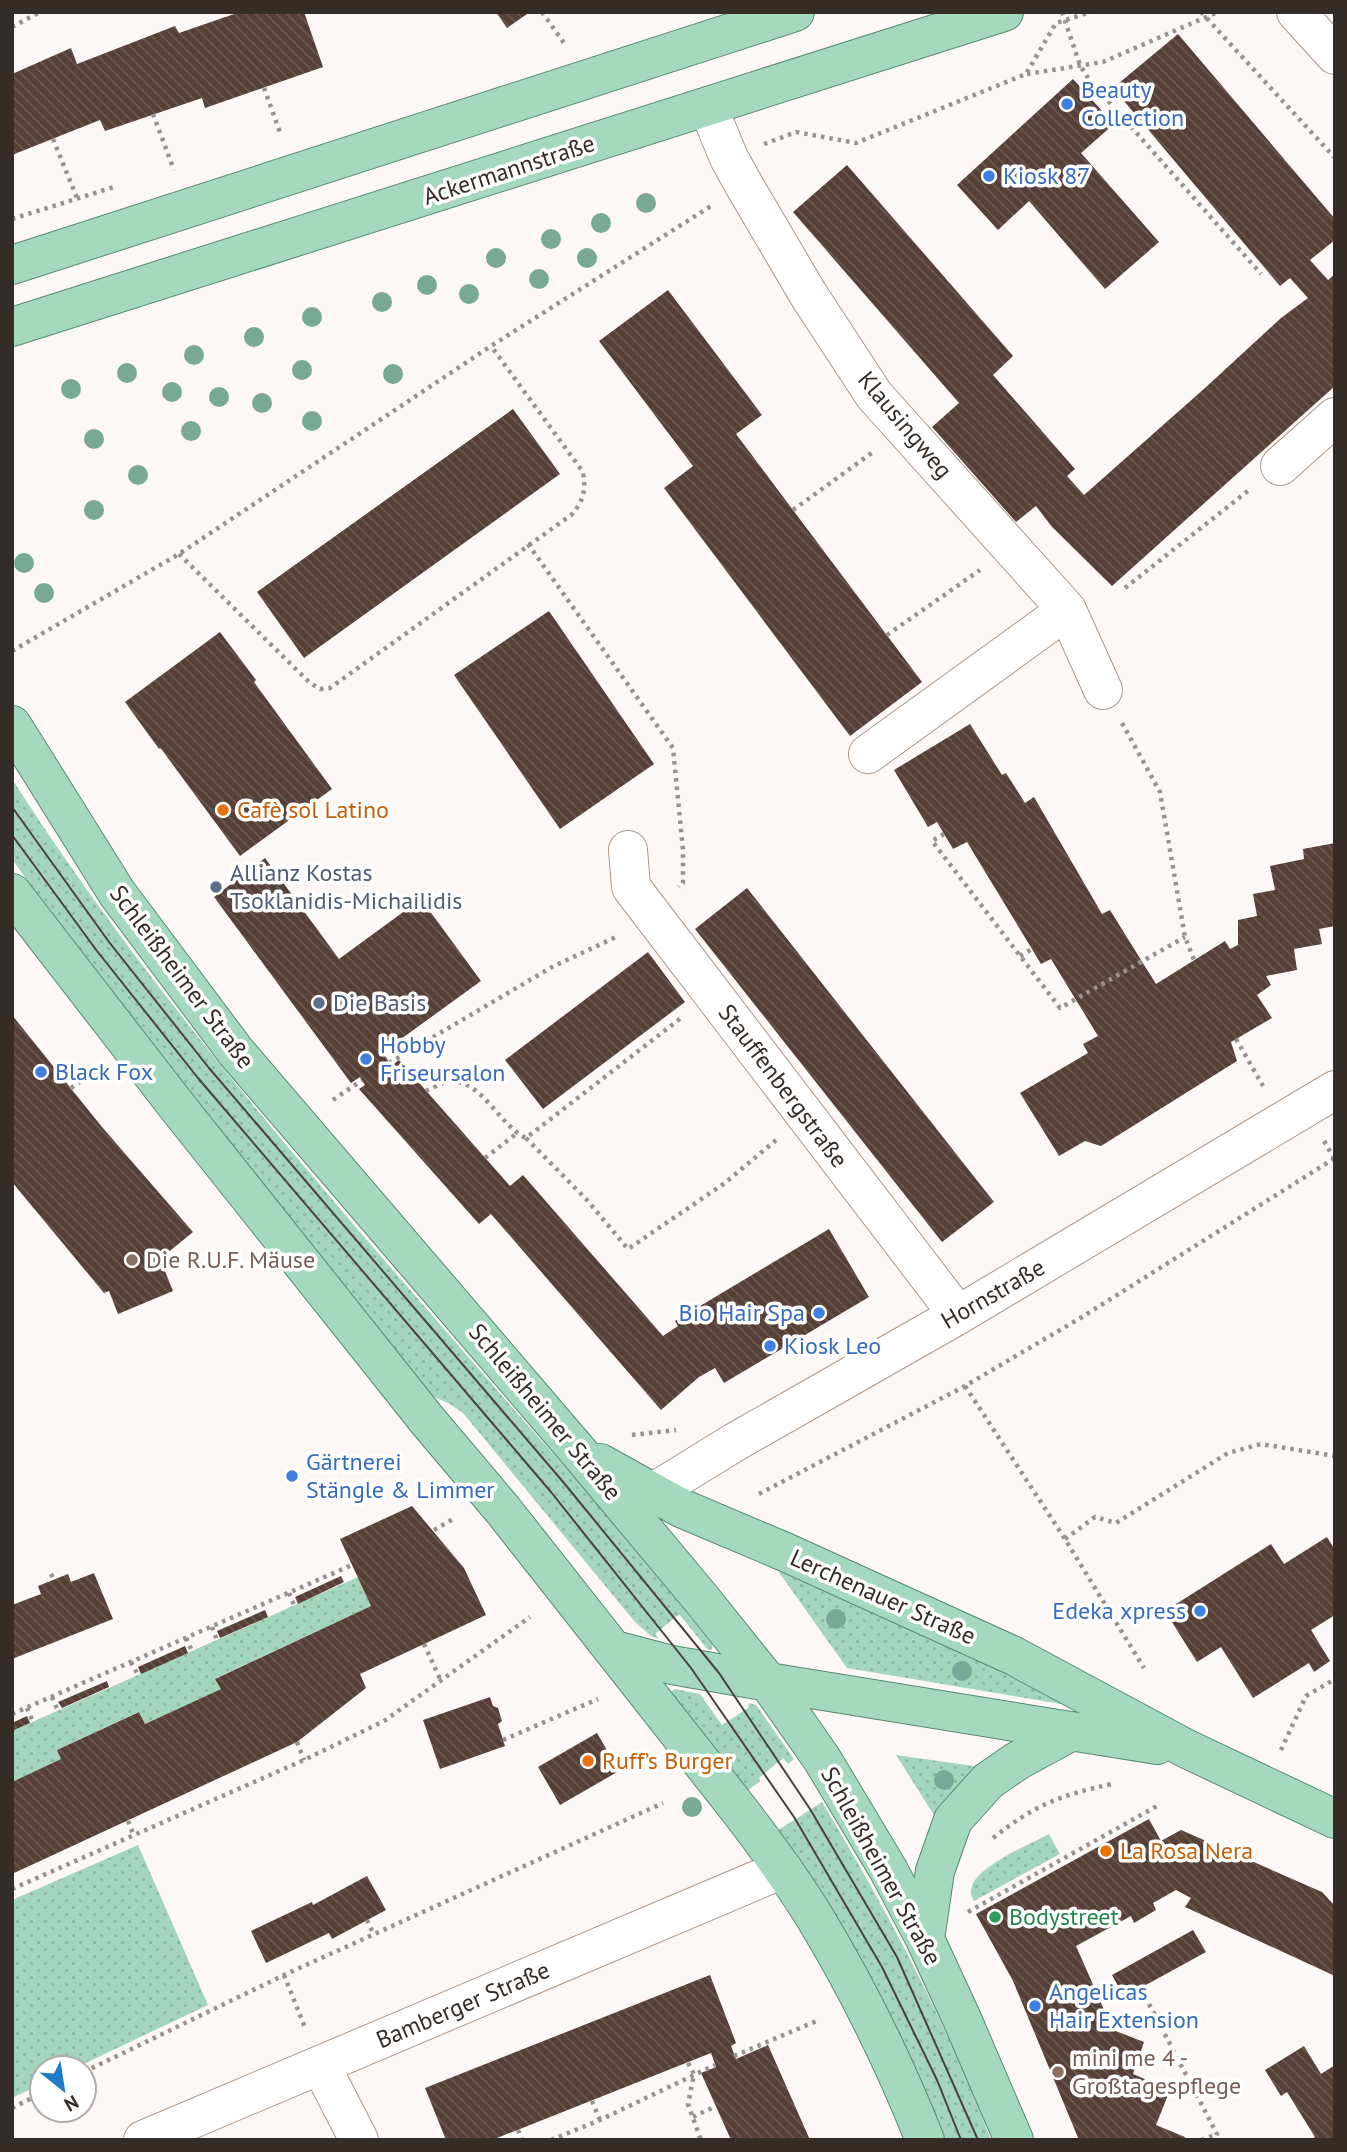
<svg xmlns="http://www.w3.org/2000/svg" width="1347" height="2152" viewBox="0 0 1347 2152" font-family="'PT Sans',sans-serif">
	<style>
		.green { fill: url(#green-dots) }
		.building { fill: url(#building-back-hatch) }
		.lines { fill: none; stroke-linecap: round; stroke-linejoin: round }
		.minor-casing { stroke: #ad9888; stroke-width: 40 }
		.major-casing { stroke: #568c6c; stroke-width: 40 }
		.path { stroke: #99928e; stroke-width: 4.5; stroke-dasharray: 3.5 5; stroke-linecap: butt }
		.minor { stroke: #fff; stroke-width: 38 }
		.major { stroke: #a4d9be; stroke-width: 38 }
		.tram { stroke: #4b423c; stroke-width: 2 }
		.tree { fill: #78a896 }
		.shop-dot { fill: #3f7fe0; stroke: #fff; stroke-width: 2.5 }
		.food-dot { fill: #e8710a; stroke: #fff; stroke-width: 2.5 }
		.service-dot { fill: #5c6f8a; stroke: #fff; stroke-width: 2.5 }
		.education-dot { fill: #8d6e63; stroke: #fff; stroke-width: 2.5 }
		.leisure-dot { fill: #2e9e5b; stroke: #fff; stroke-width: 2.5 }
		.labels { text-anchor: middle; stroke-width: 7; stroke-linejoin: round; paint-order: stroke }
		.shop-label { font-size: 24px; fill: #366cbe; stroke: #fff; text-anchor: start }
		.street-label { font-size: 24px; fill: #352c26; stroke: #fff }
		.food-label { font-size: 24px; fill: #c56008; stroke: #fff; text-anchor: start }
		.service-label { font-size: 24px; fill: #4e5e75; stroke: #fff; text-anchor: start }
		.education-label { font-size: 24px; fill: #785e54; stroke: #fff; text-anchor: start }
		.leisure-label { font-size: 24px; fill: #27864d; stroke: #fff; text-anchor: start }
	</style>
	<defs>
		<pattern id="green-dots" width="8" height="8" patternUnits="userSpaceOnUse" patternTransform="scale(1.75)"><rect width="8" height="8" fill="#a3d6bd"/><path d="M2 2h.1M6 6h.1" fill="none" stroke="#8db8a2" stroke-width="1.8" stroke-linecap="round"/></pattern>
		<pattern id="building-back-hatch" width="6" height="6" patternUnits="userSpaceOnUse" patternTransform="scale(1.75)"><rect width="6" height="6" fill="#553f36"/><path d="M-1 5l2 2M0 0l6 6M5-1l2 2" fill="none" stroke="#6b5951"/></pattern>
	</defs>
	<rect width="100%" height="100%" fill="#fdf8f5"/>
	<path class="green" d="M12,779C156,1004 336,1204 510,1405C548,1449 588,1491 625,1536C655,1572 683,1609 713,1645L712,1649L708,1650L680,1615L677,1616L655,1634L659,1639L651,1636L635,1622L463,1413L448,1403L432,1396L191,1099L43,903L12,859Z
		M778,1571L1067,1699V1705L847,1668Z
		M358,1577L371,1606L216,1678L221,1689L145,1724L138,1712L57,1750L61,1759L12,1782V1731Z
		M675,1689L700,1694L722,1725L748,1708L749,1703L756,1705L794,1759L788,1764L783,1758L759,1778L760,1781L746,1792L671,1698L672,1691Z
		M896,1755L981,1767L937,1820Z
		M822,1802C886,1909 947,2022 991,2140H943L777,1831Z
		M1049,1834L1060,1854L974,1901C971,1896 970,1892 972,1886C978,1866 1030,1844 1049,1834Z
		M138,1845L208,2005L75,2068H42V2084L12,2098V1900Z"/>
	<path class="building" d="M240,12H304L323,67L205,108L202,98L105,131L100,120L12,155V74L71,48L77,64L175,26L179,33Z
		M496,12H530L507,28Z
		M1178,34L1335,219V240L1310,260L1328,280L1335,274V386L1112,586L1052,527L1036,506L1016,522L932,427L959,403L793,212L847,165L1013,356L993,375L1075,469L1067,476L1084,495L1205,388L1281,318L1308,298L1290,278L1280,286L1113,88Z
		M1073,79L1114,124L1081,153L1159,242L1105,289L1029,201L998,230L957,185Z
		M668,290L762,415L736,434L922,682L850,736L664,488L693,466L599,341Z
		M513,409L560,474L304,658L257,592Z
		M549,611L654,764L560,829L454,675Z
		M220,632L256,680L254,682L332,789L240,856L162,750L160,748L159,749L125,702Z
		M970,724L1002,775L1006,773L1025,803L1034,797L1102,914L1110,910L1156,984L1225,941L1230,949L1238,945V920L1257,916L1253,894L1275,890L1270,866L1304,859L1303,849L1335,843V926L1319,929L1322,944L1294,949L1297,970L1266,976L1271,985L1257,995L1272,1018L1231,1042L1237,1061L1101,1146L1085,1141L1059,1156L1020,1093L1088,1053L1083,1044L1098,1036L1051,959L1041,964L967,842L953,849L937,822L928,827L894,770Z
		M265,858L339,959L421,899L481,981L383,1052L391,1066L399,1060L510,1186L523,1175L663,1336L678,1326L675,1321L829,1229L869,1297L724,1383L715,1368L699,1377L661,1410L491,1214L479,1224L359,1089L365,1085L360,1077L351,1083L214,897Z
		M747,888L994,1202L942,1242L695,929Z
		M648,952L685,1002L543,1109L505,1060Z
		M12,1015L102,1127L193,1232L160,1259L173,1291L118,1314L109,1291L104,1293L12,1182Z
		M412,1506L464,1568L486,1615L360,1674L366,1688L297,1742L12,1874V1782L61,1759L57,1750L139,1712L145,1724L221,1689L215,1679L371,1606L340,1539Z
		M1327,1537L1335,1550V1615L1311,1630L1330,1661L1314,1672L1309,1663L1253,1698L1221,1647L1197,1662L1165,1611L1271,1544L1284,1564Z
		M94,1573L113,1619L12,1659V1605L41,1594L38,1586L68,1574L71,1582Z
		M341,1576L344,1582L298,1604L295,1597Z
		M265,1610L268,1617L220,1638L217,1631Z
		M185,1646L188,1653L141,1674L138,1667Z
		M107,1681L109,1687L62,1708L58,1702Z
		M490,1697L493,1706L498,1708L502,1721L498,1724L505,1746L440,1769L423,1720Z
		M27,1716L30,1723L12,1731V1723Z
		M597,1733L619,1771L560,1805L538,1767Z
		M1149,1819L1161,1841L1181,1830L1322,1892L1335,1906V1976L1185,1907L1191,1898L1176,1890L1153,1903L1156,1910L1134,1923L1131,1916L1076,1946L1113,2030L1144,2042L1133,2074L1170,2090L1156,2125L1185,2137L1184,2140H1079L1013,1981L976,1914Z
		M367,1876L386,1910L332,1939L329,1933L266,1963L251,1931L312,1902L313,1905Z
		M1193,1930L1206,1952L1124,1997L1112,1975Z
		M710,1975L736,2043L731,2046L736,2059L768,2045L810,2140H731L701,2073L716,2067L711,2053L492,2140H446L425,2088Z
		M1304,2046L1321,2074L1335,2065V2140H1310L1315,2137L1287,2092L1281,2096L1265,2070Z"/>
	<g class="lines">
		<defs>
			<path id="minor" d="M1296,12L1335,55
				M708,107L729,158L744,185L808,294L874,395L1067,610L1103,690
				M1280,466L1335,417
				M868,754L1067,610
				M628,850L631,887L958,1315
				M647,1491L662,1487L735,1442L958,1315L1335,1090
				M321,2066L359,2140
				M143,2140L783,1869"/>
			<path id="major" d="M12,265L795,12
				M12,327L1004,12
				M12,725L117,893L236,1052L577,1450L699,1596L768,1682L822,1759L889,1871L925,1939L962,2019L1014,2140
				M12,893L176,1105L427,1420L503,1510L740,1811C766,1845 791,1879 814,1916C857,1987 894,2062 925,2140
				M600,1463L681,1508L785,1552L1014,1656L1187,1749L1335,1819
				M615,1650L672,1665L768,1682L1157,1745
				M925,1939L935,1871L953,1820L988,1781L1017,1761L1072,1731"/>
		</defs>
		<use href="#minor" class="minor-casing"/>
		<use href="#major" class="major-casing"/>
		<path class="path" d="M542,12L564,43
			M1062,12L1080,65L1088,78L1261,274
			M1201,12L1335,158
			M12,27L40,12
			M1027,74L1103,62L1218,12
			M264,88L281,135
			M153,114L174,170
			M53,139L77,198
			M764,144L796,132L856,143L1026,74L1056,23L1091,12
			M12,219L114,187
			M793,510L873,452
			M528,544L673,748L683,850V883L679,887
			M179,554L310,683L320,689L330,688L571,515C584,501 586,490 583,472L491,346
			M1125,588L1249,490
			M887,635L980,570
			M12,651L179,554L491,346L711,206
			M1122,723L1160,792L1185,937L1194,960
			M944,834L932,841L1060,1008L1185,937
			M1020,956L1032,949
			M1236,1039L1263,1086
			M389,1063L552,967L618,936
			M71,1088L98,1069
			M426,1091C432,1088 440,1084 446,1082C480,1075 499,1126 526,1138L681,1018
			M333,1100L362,1080
			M526,1138L587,1200L628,1249L725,1183L776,1140
			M1324,1141L1334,1158
			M485,1158L516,1134
			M965,1386L1065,1539L1144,1668
			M632,1435L676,1430
			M759,1494L965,1386L1082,1317L1335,1158
			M434,1530L453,1519
			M1065,1539L1095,1517L1116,1523L1228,1453L1261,1444L1335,1456
			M51,1574L54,1580
			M289,1593L294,1605
			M212,1627L217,1640
			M186,1638L192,1651
			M424,1644L441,1681
			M131,1662L138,1675
			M52,1697L58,1711
			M27,1708L33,1722
			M12,1714L352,1565
			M503,1740L598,1699
			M297,1742L304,1760
			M1281,1750L1306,1696L1335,1679
			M128,1821L134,1836
			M993,1838C1035,1805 1060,1795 1112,1784
			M12,1889L304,1760L384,1721L530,1617
			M968,1912L1157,1806
			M367,1920L374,1935
			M284,1975L306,2030
			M1149,2004L1217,2134L1215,2140
			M734,2056L819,2020
			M688,2063L694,2074L688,2104L701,2140
			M84,2072L284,1975L663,1803
			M592,2101L600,2120
			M12,2108L42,2093
			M693,2117L716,2106
			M518,2130L522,2140
			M551,2140L600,2120L715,2065
			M1201,2140L1217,2134"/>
		<use href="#minor" class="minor"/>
		<use href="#major" class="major"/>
		<path class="tram" d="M12,807L109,942L209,1068L564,1483L719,1673L810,1809L897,1957L978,2140
			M12,835L97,951L198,1078L551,1492L691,1668L794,1817L882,1967L937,2080L961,2140"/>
	</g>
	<g class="tree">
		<circle cx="646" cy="203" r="10"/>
		<circle cx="601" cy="223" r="10"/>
		<circle cx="551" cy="239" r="10"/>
		<circle cx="496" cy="258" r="10"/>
		<circle cx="587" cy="258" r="10"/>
		<circle cx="539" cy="279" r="10"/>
		<circle cx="427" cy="285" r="10"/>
		<circle cx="469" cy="294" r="10"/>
		<circle cx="382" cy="302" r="10"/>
		<circle cx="312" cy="317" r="10"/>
		<circle cx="254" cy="337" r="10"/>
		<circle cx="194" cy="355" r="10"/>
		<circle cx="302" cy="370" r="10"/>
		<circle cx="127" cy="373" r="10"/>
		<circle cx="393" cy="374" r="10"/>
		<circle cx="71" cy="389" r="10"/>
		<circle cx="172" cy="392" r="10"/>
		<circle cx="219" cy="397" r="10"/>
		<circle cx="262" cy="403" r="10"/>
		<circle cx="312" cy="421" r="10"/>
		<circle cx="191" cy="431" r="10"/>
		<circle cx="94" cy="439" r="10"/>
		<circle cx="138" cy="475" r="10"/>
		<circle cx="94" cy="510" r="10"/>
		<circle cx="24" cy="563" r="10"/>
		<circle cx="44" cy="593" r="10"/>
		<circle cx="836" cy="1619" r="10"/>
		<circle cx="962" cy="1671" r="10"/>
		<circle cx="944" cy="1780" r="10"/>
		<circle cx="692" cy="1807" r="10"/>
	</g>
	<g class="shop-dot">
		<circle cx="1067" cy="104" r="7"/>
		<circle cx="989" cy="176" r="7"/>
		<circle cx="366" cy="1059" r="7"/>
		<circle cx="41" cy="1072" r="7"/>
		<circle cx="819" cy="1313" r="7"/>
		<circle cx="770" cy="1346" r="7"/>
		<circle cx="292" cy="1476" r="7"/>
		<circle cx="1200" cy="1611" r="7"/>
		<circle cx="1035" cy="2006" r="7"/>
	</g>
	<g class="food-dot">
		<circle cx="223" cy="810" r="7"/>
		<circle cx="588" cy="1761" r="7"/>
		<circle cx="1106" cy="1851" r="7"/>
	</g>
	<g class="service-dot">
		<circle cx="216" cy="887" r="7"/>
		<circle cx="319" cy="1003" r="7"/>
	</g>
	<g class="education-dot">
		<circle cx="132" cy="1260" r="7"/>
		<circle cx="1058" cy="2072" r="7"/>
	</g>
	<circle class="leisure-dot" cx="995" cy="1917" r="7"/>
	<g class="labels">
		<g class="shop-label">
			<text x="1081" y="98">Beauty<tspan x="1081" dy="28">Collection</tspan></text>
			<text x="1003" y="184">Kiosk 87</text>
			<text x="380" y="1053">Hobby<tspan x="380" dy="28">Friseursalon</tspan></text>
			<text x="55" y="1080">Black Fox</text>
			<text x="805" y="1321" text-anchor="end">Bio Hair Spa</text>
			<text x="784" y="1354">Kiosk Leo</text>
			<text x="306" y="1470">Gärtnerei<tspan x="306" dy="28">Stängle &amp; Limmer</tspan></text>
			<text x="1186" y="1619" text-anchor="end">Edeka xpress</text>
			<text x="1049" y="2000">Angelicas<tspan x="1049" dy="28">Hair Extension</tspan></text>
		</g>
		<g class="street-label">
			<text transform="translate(509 170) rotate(-18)" y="8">Ackermannstraße</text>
			<text transform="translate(905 425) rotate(50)" y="8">Klausingweg</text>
			<text transform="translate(182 977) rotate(53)" y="8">Schleißheimer Straße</text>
			<text transform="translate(783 1086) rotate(53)" y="8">Stauffenbergstraße</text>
			<text transform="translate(993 1294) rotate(-30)" y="8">Hornstraße</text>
			<text transform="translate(545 1412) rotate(50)" y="8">Schleißheimer Straße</text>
			<text transform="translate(883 1597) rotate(24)" y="8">Lerchenauer Straße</text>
			<text transform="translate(881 1866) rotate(61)" y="8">Schleißheimer Straße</text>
			<text transform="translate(463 2005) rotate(-23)" y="8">Bamberger Straße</text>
		</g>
		<g class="food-label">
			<text x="237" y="818">Cafè sol Latino</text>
			<text x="602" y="1769">Ruff’s Burger</text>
			<text x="1120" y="1859">La Rosa Nera</text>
		</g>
		<g class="service-label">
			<text x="230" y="881">Allianz Kostas<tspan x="230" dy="28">Tsoklanidis-Michailidis</tspan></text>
			<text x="333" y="1011">Die Basis</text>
		</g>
		<g class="education-label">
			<text x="146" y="1268">Die R.U.F. Mäuse</text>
			<text x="1072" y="2066">mini me 4 -<tspan x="1072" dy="28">Großtagespflege</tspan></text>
		</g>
		<g class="leisure-label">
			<text x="1009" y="1925">Bodystreet</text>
		</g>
	</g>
	<rect width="1347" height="2152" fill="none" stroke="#352c26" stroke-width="28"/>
	<g transform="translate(63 2089) rotate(150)"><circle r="33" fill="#ffffff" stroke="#aeaba8" stroke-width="2"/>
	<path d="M0-5L12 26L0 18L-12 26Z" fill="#207bc8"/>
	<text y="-10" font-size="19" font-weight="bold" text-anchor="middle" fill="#352c26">N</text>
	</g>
</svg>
